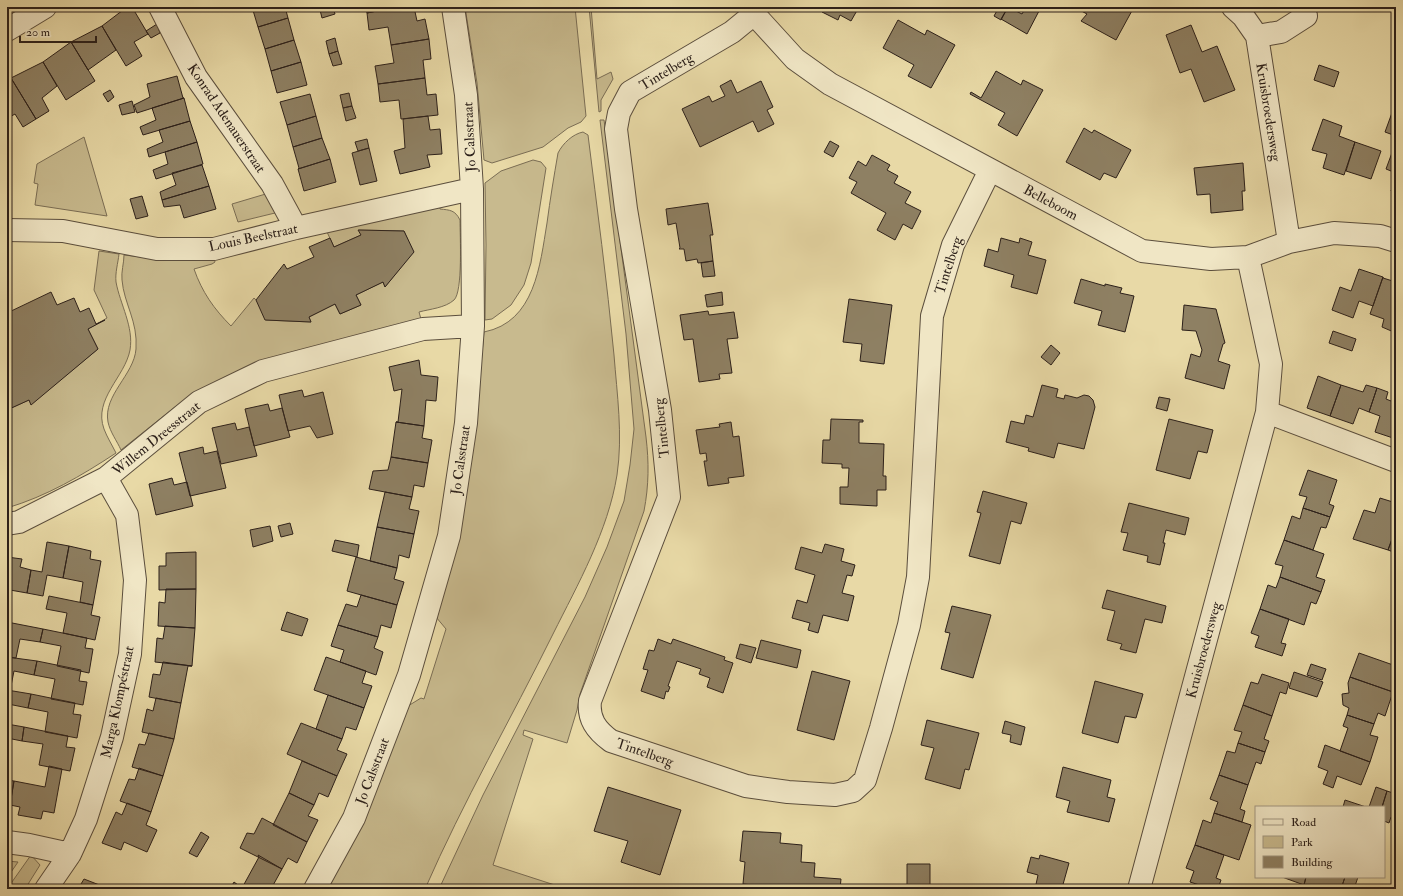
<svg xmlns="http://www.w3.org/2000/svg" width="1403" height="896" viewBox="0 0 1403 896" font-family="'IM FELL Double Pica',serif">
	<style>
		.green { fill: #c8ba8e; stroke: #7a6d54 }
		.building { fill: #8e8063; stroke: #2c201a }
		.lines { fill: none; stroke-linecap: round; stroke-linejoin: round }
		.street-casing { stroke: #5b4e3d; stroke-width: 24 }
		.street { stroke: #f0e6c5; stroke-width: 22 }
		.labels { text-anchor: middle; stroke-width: 3; stroke-linejoin: round; paint-order: stroke }
		.street-label { font-size: 14px; fill: #2c201a; stroke: #f0e6c5 }
	</style>
	<rect width="100%" height="100%" fill="#e8d9a6"/>
	<filter id="stains"><feTurbulence type="fractalNoise" baseFrequency=".005" numOctaves="4"/><feColorMatrix values="0 0 0 0 .2 0 0 0 0 .09 0 0 0 0 .02 0 0 0 .5 -.17"/></filter>
	<radialGradient id="worn" r=".72"><stop offset=".6" stop-color="#630" stop-opacity="0"/><stop offset="1" stop-color="#630" stop-opacity=".3"/></radialGradient>
	<path class="green" d="M465,7H575L586,116L581,122L568,128L543,147L492,163L484,160L477,83Z
		M589,7H591L597,79L611,72L613,79L601,100V111L599,112Z
		M600,120H604L646,437C649,462 649,485 644,511L580,694L577,710L567,743L524,730L523,735L533,739L493,865L567,889H439L483,795L585,597L607,547L624,501L630,465L634,429L626,334Z
		M583,132L588,135C597,208 607,281 614,355C617,394 623,435 617,475C608,531 578,584 553,634C511,719 463,802 425,889H328L364,817L408,706L421,698L424,699L446,629L436,617L478,395L484,332C535,322 540,265 547,223C550,200 554,176 558,153C563,143 573,134 583,132Z
		M84,137L107,216L35,205L38,184L34,183L37,164Z
		M533,160L541,162L546,168L531,263L524,285L511,305L492,319L485,320L486,245L485,183L501,171Z
		M269,193L275,206V213L238,222L232,204Z
		M439,203L440,209C450,210 455,210 460,220C460,235 463,292 454,300C445,308 430,309 419,312L421,319L254,364L225,377L175,407L121,450C117,441 110,432 108,422C103,395 134,375 136,349C138,321 124,304 122,280C121,272 124,263 124,255L166,260L214,258L215,262L212,264L194,269C202,292 214,309 231,326L254,298L257,301L266,320L311,322L309,317L335,304L340,314L361,305L356,295L383,282L385,287L413,252L404,231L359,230L361,235L334,247L327,232Z
		M99,251L119,254C118,263 115,273 116,282C120,304 134,327 130,350C125,377 93,399 104,429C107,437 112,445 116,453C81,476 47,496 7,508V410L29,400L31,404L98,349L88,329L107,318L94,290Z
		M31,855L40,865L25,889H7Z
		M7,861L18,862L7,878Z"/>
	<path class="building" d="M127,7H132L148,34L134,42L142,56L126,66L102,26Z
		M252,7H285L288,18L258,27Z
		M319,7H330L320,10Z
		M333,7L335,14L322,18L320,10Z
		M365,7H397L367,13Z
		M397,7H414L417,21L425,19L429,39L391,45L388,27L369,30L367,13Z
		M825,7H859L851,21L840,15L838,20L822,12Z
		M999,7L1007,9L1001,20L994,16Z
		M1008,7L1022,14L1026,7H1033L1039,11L1027,34L1001,19Z
		M1074,7H1134L1116,40L1081,21L1087,14Z
		M288,18L294,40L265,49L258,27Z
		M898,20L925,35L927,30L955,45L931,88L908,76L914,65L883,48Z
		M157,24L160,33L151,38L146,31Z
		M1191,25L1202,52L1217,46L1235,90L1204,102L1191,69L1180,73L1166,35Z
		M102,26L116,50L88,70L71,42Z
		M335,38L338,51L329,54L326,41Z
		M429,39L431,59L423,60L425,78L378,84L375,66L394,63L391,45Z
		M294,40L301,62L271,71L265,49Z
		M71,42L95,81L66,100L43,62Z
		M338,51L342,64L333,66L329,54Z
		M43,62L57,86L42,98L49,111L36,119L11,78Z
		M301,62L307,85L277,93L271,71Z
		M1319,65L1339,72L1334,87L1314,80Z
		M996,71L1021,85L1023,80L1043,90L1017,136L998,125L1005,113L970,94L971,92L981,98Z
		M177,76L183,98H184L137,113L134,105L150,97L147,84Z
		M11,78L36,119L23,127L15,114L8,118L7,117V81Z
		M425,78L427,95L436,94L438,115L401,119L399,100L380,102L378,84Z
		M731,80L737,93L761,81L773,107L767,110L774,124L758,132L753,121L700,147L682,109L709,96L712,102L725,96L720,86Z
		M110,90L114,97L108,102L103,94Z
		M349,93L352,106L343,108L340,95Z
		M310,94L316,116L287,125L280,102Z
		M184,98L190,121L143,135L140,127L156,120L152,108Z
		M132,101L135,112L122,115L119,105Z
		M352,106L356,118L346,121L343,108Z
		M1393,110L1396,111V136L1385,132Z
		M316,116L322,138L293,147L287,125Z
		M428,116L430,130L440,129L442,154L427,155L430,167L400,174L394,151L405,148L403,119Z
		M1323,119L1342,126L1339,136L1355,142L1344,175L1323,168L1327,154L1312,150Z
		M190,121L197,142L149,157L147,149L163,142L159,130Z
		M1084,128L1092,133L1094,130L1131,150L1116,178L1104,173L1100,180L1066,162Z
		M322,138L330,159L298,169L299,168L293,147Z
		M367,139L369,148L358,151L355,142Z
		M830,141L839,146L833,157L824,152Z
		M197,142L203,164L156,179L153,170L168,164L165,152Z
		M1355,142L1381,151L1371,179L1346,171Z
		M369,148L377,181L360,185L352,153Z
		M1393,150L1396,151V173L1386,169Z
		M872,155L890,165L887,170L898,176L894,183L911,192L905,203L921,211L912,229L903,224L895,240L877,230L886,213L851,193L857,182L849,178L858,161L866,166Z
		M330,159L336,182L304,191L298,169Z
		M1243,163L1245,191H1242L1243,210L1211,213L1210,194L1197,195L1194,168Z
		M202,165L209,186L162,200L160,192L176,185L172,173Z
		M1396,177V192L1391,191Z
		M209,186L216,209L184,218L180,205L164,207L162,200Z
		M142,196L148,216L136,219L130,199Z
		M708,203L713,235H710L713,261L698,263L697,259L686,261L684,249H679L680,248L676,223L668,225L666,209Z
		M358,230L404,231L414,252L385,287L383,282L356,295L361,305L340,314L335,304L309,317L311,322L265,320L256,300L284,264L287,269L314,257L309,247L330,238L334,247L361,235Z
		M1001,238L1019,243L1020,238L1032,242L1028,255L1046,260L1037,294L1011,287L1014,275L984,266L988,249L998,252Z
		M713,261L715,276L703,277L701,263Z
		M1359,269L1383,277L1373,306L1359,301L1353,318L1332,310L1340,287L1351,291Z
		M1383,277V278L1396,282V333L1382,327L1384,319L1370,314Z
		M1081,279L1105,286V284L1122,288L1120,293L1134,296L1125,332L1098,325L1102,311L1074,303Z
		M51,292L57,305L74,298L80,312L89,308L96,324L105,320L88,329L98,349L31,405L29,400L7,410V313Z
		M722,292L723,305L707,307L705,295Z
		M849,299L892,305L884,364L860,361L862,344L843,342Z
		M1184,305L1216,309L1225,343L1223,344L1218,361L1230,365L1224,389L1185,378L1191,354L1200,357L1202,350L1196,331L1182,330Z
		M708,311L709,315L734,312L738,338L727,339L732,373L719,374L720,379L699,382L693,339L684,340L680,315Z
		M1333,331L1356,339L1352,351L1329,343Z
		M1051,345L1060,353L1051,365L1041,357Z
		M419,360L421,375L438,377L436,401L426,400L424,426L396,422H398L402,389L394,391L389,367Z
		M1318,376L1341,385L1330,416L1307,408Z
		M1042,385L1058,389L1056,397L1064,399L1065,395L1077,398L1084,395L1089,396L1093,400L1095,407L1084,449L1058,443L1054,458L1028,451L1029,448L1006,442L1011,421L1024,424L1026,415L1033,417Z
		M1341,385L1363,392L1366,385L1377,388L1369,412L1359,408L1353,424L1330,416Z
		M1377,388L1388,392L1386,399L1396,403V439L1375,432L1380,416L1369,412Z
		M302,390L304,397L323,392L333,434L317,438L310,426L288,431L279,395Z
		M1159,397L1170,399L1167,411L1156,408Z
		M268,404L270,411L282,408L290,437L254,446L245,409Z
		M831,419L863,420V422H859V443L884,444L883,476H886V490H877V506L840,504V487H848L849,468H842V464L822,463L823,440H830Z
		M1169,419L1213,430L1207,453L1198,451L1190,479L1156,470Z
		M396,422L424,426L422,438L432,440L428,463L391,457Z
		M731,422L733,437L739,436L744,476L728,478L729,483L708,486L704,461H707L706,453L700,454L696,430L720,427L719,424Z
		M235,423L237,430L249,427L257,456L221,464L212,428Z
		M203,447L204,454L217,451L226,488L190,496L179,453Z
		M391,457L428,463L424,487L414,485L412,497L369,489L373,471L388,470Z
		M1308,470L1337,480L1329,504L1334,506L1330,517L1303,508L1307,497L1299,495Z
		M172,478L174,485L187,482L193,506L156,515L149,484Z
		M983,491L1027,503L1021,524L1011,521L1000,564L969,556L981,513L977,512Z
		M385,492L412,497L409,509L419,511L414,534L377,527Z
		M1380,498L1396,503V528L1388,550L1353,539L1364,510L1375,513Z
		M1129,503L1189,518L1185,535L1166,530L1163,543H1165L1160,565L1147,562L1148,556L1123,550L1128,533L1121,532Z
		M1303,508L1330,517L1326,528L1321,527L1313,550L1284,540L1292,516L1300,519Z
		M290,523L293,534L281,537L278,526Z
		M270,526L273,541L253,547L250,530Z
		M377,527L414,534L409,558L399,555L397,568L370,561Z
		M1396,528V553L1388,550Z
		M335,540L359,545L357,557L332,551Z
		M1284,540L1324,554L1316,577L1325,580L1321,592L1280,577L1283,566L1275,564Z
		M47,542L69,546L63,578L47,575L43,596L27,593L31,570L42,572Z
		M825,544L844,549L841,561L855,565L852,576L847,575L842,593L854,596L848,621L823,615L818,633L808,630L810,623L792,618L797,600L807,603L815,575L795,569L801,547L822,553Z
		M69,546L91,551L90,559L101,561L93,605L80,602L83,582L63,578Z
		M196,552V589L159,590V566H166V553Z
		M7,557L22,559L20,567L31,570L27,593L10,590L7,609Z
		M356,557L397,568L394,579L404,582L397,605L347,591Z
		M1280,577L1321,592L1316,604L1311,602L1304,625L1260,609L1268,585L1276,588Z
		M166,589H196L195,628L158,626L159,602L165,603Z
		M1107,590L1166,606L1162,623L1145,619L1136,653L1120,649L1122,644L1107,640L1115,611L1102,608Z
		M361,595L397,605L391,628L381,625L378,637L338,625L346,604L357,607Z
		M49,596L93,605L91,615L100,617L95,640L63,633L67,613L46,609Z
		M952,606L991,615L973,678L941,669L950,633L945,632Z
		M1260,609L1289,619L1281,643L1286,644L1282,656L1255,647L1259,636L1251,633Z
		M287,612L308,619L302,636L281,630Z
		M7,622L43,629L40,642L20,639L16,658L7,657Z
		M338,625L378,637L374,648L383,652L376,675L340,662L344,650L331,646Z
		M165,626L195,628L192,666L155,662L157,638L163,639Z
		M43,629L87,638L85,648L93,649L89,673L57,666L61,646L40,642Z
		M658,639L671,644L673,639L725,657L724,660L733,663L723,693L707,687L710,678L699,674L701,669L677,661L668,686L670,687L668,692L666,691L664,699L641,691L648,670L643,669L649,650L654,651Z
		M761,640L801,650L797,668L756,658Z
		M740,644L756,648L751,663L736,658Z
		M1359,653L1396,666V685L1393,692L1350,677Z
		M7,657L37,661L34,675L14,671L10,691L7,690Z
		M326,657L366,671L362,683L372,686L364,708L314,690Z
		M37,661L81,670L79,681L87,682L83,705L51,699L55,679L34,675Z
		M163,662L192,666H188L181,703L149,697L153,674L160,675Z
		M1311,664L1326,669L1322,680L1307,675Z
		M812,671L850,681L834,740L797,730Z
		M1294,672L1323,682L1317,697L1289,688Z
		M1262,674L1289,683L1286,694L1280,692L1272,716L1243,705L1251,682L1258,684Z
		M1350,677L1393,692L1385,716L1378,713L1374,724L1347,715L1349,708L1343,705L1342,694L1349,693L1348,683Z
		M1095,681L1143,694L1136,718L1125,716L1118,743L1082,733Z
		M7,690L31,694L28,708L8,704L7,708Z
		M31,694L75,703L73,714L81,715L77,738L45,732L48,712L28,708Z
		M328,695L364,708L356,730L346,727L342,739L316,729Z
		M156,698L181,703L174,739L142,732L147,709L153,711Z
		M1243,705L1272,716L1264,739L1269,741L1265,752L1238,743L1242,732L1234,730Z
		M1347,715L1374,724L1370,735L1378,737L1370,762L1340,751L1348,728L1343,726Z
		M927,720L979,733L969,770L965,769L960,789L925,779L934,748L921,745Z
		M1005,721L1025,727L1021,745L1010,742L1011,735L1002,733Z
		M301,723L342,739L337,750L347,754L337,776L287,754Z
		M7,724L24,727L22,741L7,738Z
		M24,727L68,736L66,747L75,748L70,771L39,765L43,744L22,741Z
		M149,733L174,739L163,776L132,767L139,744L145,745Z
		M1238,743L1265,752L1261,764L1256,762L1248,785L1219,775L1227,751L1235,753Z
		M1325,745L1370,762L1361,785L1337,776L1333,788L1323,784L1328,771L1318,767Z
		M302,761L337,776L328,797L319,793L314,805L289,793Z
		M49,766L62,769L54,813L43,811L41,819L18,815L20,807L10,805L14,781L45,787Z
		M1063,767L1111,780L1107,797L1115,799L1109,822L1067,812L1070,801L1056,797Z
		M139,768L163,776L151,812L120,801L129,779L135,780Z
		M1219,775L1248,785L1240,809L1245,811L1242,822L1214,813L1218,802L1210,799Z
		M7,780L14,781L10,805L7,804Z
		M608,787L681,810L660,875L621,862L628,841L594,831Z
		M1376,787L1387,791L1382,807H1369Z
		M1387,791L1396,794V819L1391,817L1389,823L1384,821V807H1382Z
		M289,793L314,805L308,816L318,820L307,842L273,825Z
		M1345,800L1366,807H1343Z
		M127,803L151,812L146,825L157,830L147,852L124,842L121,850L102,843L116,812L122,815Z
		M1214,813L1251,825L1239,860L1195,845L1203,820L1211,823Z
		M262,818L307,842L297,863L288,858L282,869L240,848L247,833L254,834Z
		M743,831L781,833L780,843L802,845L801,862L815,863L814,877L841,879L840,889H776V887L743,884L745,862L740,861Z
		M201,832L209,837L197,857L189,853Z
		M1195,845L1224,855L1216,878L1221,880L1218,889H1212L1190,882L1194,871L1186,868Z
		M258,855L282,869L271,889H230L234,882L242,888L259,857Z
		M1040,855L1069,863L1062,888L1035,889L1038,875L1027,872L1031,857L1039,859Z
		M907,864H930V889H907Z
		M1282,877H1306L1304,885Z
		M1306,877H1345L1341,889L1330,885L1329,889H1316L1304,885Z
		M1345,877H1358L1354,889H1341Z
		M84,879L102,886L100,889H78Z"/>
	<g class="lines">
		<defs>
			<path id="street" d="M160,7L196,77L272,184L296,228
				M752,7L754,14L795,59L830,84L1142,251L1211,259L1248,257L1289,242L1334,233L1380,236L1396,241
				M1233,7L1243,16L1257,36
				M754,14L732,32L630,92L619,113L616,129L626,209L660,410L669,497L590,701C588,719 596,730 611,741L746,786L788,792L835,795L853,791L865,780L881,728L909,625L918,577L932,316L953,245L990,170
				M7,30L45,7
				M7,230L63,231L157,249H214L296,228L472,189
				M1289,242L1257,36L1281,32L1306,16
				M1267,412L1396,461
				M7,524L19,522L106,478L199,402L263,371L423,329L473,326
				M7,842L29,845L70,854
				M46,889L70,854L86,819L112,737L130,654L135,580L127,515L106,478
				M315,889L354,818L409,675L449,536L466,423L473,326L472,189L466,95L453,7
				M1139,889L1267,412L1271,364L1248,257"/>
		</defs>
		<use href="#street" class="street-casing"/>
		<use href="#street" class="street"/>
	</g>
	<g class="labels">
		<g class="street-label">
			<text transform="translate(666 71) rotate(-31)" y="5">Tintelberg</text>
			<text transform="translate(1269 112) rotate(81)" y="5">Kruisbroedersweg</text>
			<text transform="translate(227 118) rotate(56)" y="5">Konrad Adenauerstraat</text>
			<text transform="translate(469 137) rotate(-93)" y="5">Jo Calsstraat</text>
			<text transform="translate(1051 202) rotate(28)" y="5">Belleboom</text>
			<text transform="translate(253 237) rotate(-12)" y="5">Louis Beelstraat</text>
			<text transform="translate(948 265) rotate(-72)" y="5">Tintelberg</text>
			<text transform="translate(661 428) rotate(-96)" y="5">Tintelberg</text>
			<text transform="translate(156 438) rotate(-39)" y="5">Willem Dreesstraat</text>
			<text transform="translate(460 460) rotate(-82)" y="5">Jo Calsstraat</text>
			<text transform="translate(1203 650) rotate(-75)" y="5">Kruisbroedersweg</text>
			<text transform="translate(117 702) rotate(-78)" y="5">Marga Klompéstraat</text>
			<text transform="translate(645 752) rotate(19)" y="5">Tintelberg</text>
			<text transform="translate(372 771) rotate(-69)" y="5">Jo Calsstraat</text>
		</g>
	</g>
	<rect width="1403" height="896" fill="none" stroke="#e8d9a6" stroke-width="24"/>
	<rect x="8" y="8" width="1387" height="880" fill="none" stroke="#2c201a" stroke-width="2"/>
	<rect x="12" y="12" width="1379" height="872" fill="none" stroke="#2c201a"/>
	<rect x="1255" y="806" width="130" height="72" fill="#f0e6c5" stroke="#a29781"/>
	<rect x="1263" y="819" width="20" height="6" fill="#f0e6c5" stroke="#a29781"/>
	<text x="1291" y="826" font-size="12" fill="#2c201a">Road</text>
	<rect x="1263" y="836" width="20" height="12" fill="#c8ba8e" stroke="#a29781"/>
	<text x="1291" y="846" font-size="12" fill="#2c201a">Park</text>
	<rect x="1263" y="856" width="20" height="12" fill="#8e8063" stroke="#a29781"/>
	<text x="1291" y="866" font-size="12" fill="#2c201a">Building</text>
	<path d="M20 36v6h76v-6" fill="none" stroke="#2c201a" stroke-width="2"/>
	<text x="26" y="36" font-size="12" fill="#2c201a" stroke="#f0e6c5" stroke-width="3" paint-order="stroke">20 m</text>
	<rect width="100%" height="100%" filter="url(#stains)"/>
	<rect width="100%" height="100%" fill="url(#worn)"/>
</svg>
